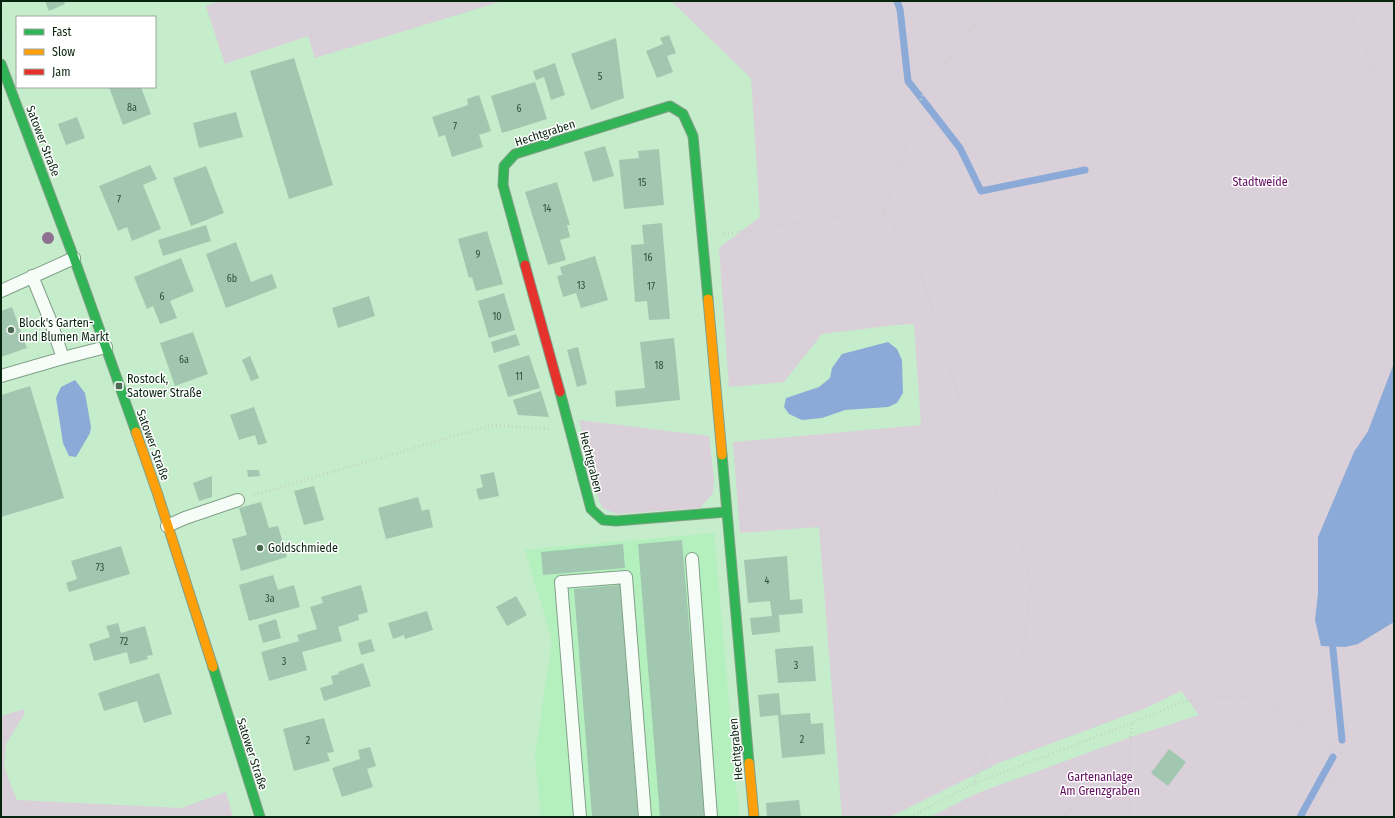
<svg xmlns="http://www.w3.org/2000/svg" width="1395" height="818" viewBox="0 0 1395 818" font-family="'Fira Sans Condensed',sans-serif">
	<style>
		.built { fill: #b4f0be }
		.green { fill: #dad0da }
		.water { fill: #8caad7 }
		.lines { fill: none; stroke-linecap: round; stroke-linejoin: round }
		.stream { stroke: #8caad7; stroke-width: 7 }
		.building { fill: #a2c7b1 }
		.lane-casing { stroke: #81a087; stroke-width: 14 }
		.fast-casing { stroke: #81a087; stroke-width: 11 }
		.slow-casing { stroke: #81a087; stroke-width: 11 }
		.jam-casing { stroke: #81a087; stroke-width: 11 }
		.path { stroke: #c6d2c8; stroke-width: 2.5; stroke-dasharray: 1 3; stroke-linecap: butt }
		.lane { stroke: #f6fcf7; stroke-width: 12 }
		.fast { stroke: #30b455; stroke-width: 9 }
		.slow { stroke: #ff9f0a; stroke-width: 9 }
		.jam { stroke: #e5322d; stroke-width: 9 }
		.tree { fill: #8e7090 }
		.poi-dot { fill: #4a6b51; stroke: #fff; stroke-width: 1.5 }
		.labels { text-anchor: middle; stroke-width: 3; stroke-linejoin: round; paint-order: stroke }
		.number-label { font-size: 10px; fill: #2e4e38 }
		.street-label { font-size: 12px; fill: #08250f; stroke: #fff }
		.park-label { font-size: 12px; fill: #610a60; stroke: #fff }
		.poi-label { font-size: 12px; fill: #08250f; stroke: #fff; text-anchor: start }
	</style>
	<rect width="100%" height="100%" fill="#c5eccb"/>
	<path class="built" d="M714,533L739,817H541L535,756L552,640L525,550Z"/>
	<path class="green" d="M219,1H503L315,58L308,36L225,64L206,6Z
		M671,1H1394V817H930L975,794L1131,737L1199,715L1181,691L1146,708L1001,762L890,817H842L819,527L740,533L733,442L921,425L914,324L896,325L822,334L784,382L729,387L719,248L760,217L751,78Z
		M579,420L709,436L714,480L713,493L700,508L617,514L604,509L599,501Z
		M24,709V715L6,744L4,767L17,800L181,808L226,792L233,817H1V716Z"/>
	<path class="water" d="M888,342L897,349L902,360L903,393L897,403L888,407L845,410L822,418L802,420L789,414L784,407L786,398L819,387L830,378L832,368L842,354Z
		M1394,363V622L1358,644L1345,647L1321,646L1315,620L1318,593V537L1354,452L1368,431Z
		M75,380L85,393L91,427L90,433L76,457L69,456L63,443L56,398L61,387Z"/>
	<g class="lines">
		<path class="stream" d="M897,1L900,9L908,81L960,148L981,191L1085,170
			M1332,639L1342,740
			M1300,817L1333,757"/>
	</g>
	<path class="building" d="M45,1H64L65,4L49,11Z
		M669,35L676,53L667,56L673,72L657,78L646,51L663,44L660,38Z
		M616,38L624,98L591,110L571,54Z
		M294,58L333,185L289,199L250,71Z
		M555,63L565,95L551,100L544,77L536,80L533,71Z
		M535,82L547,119L502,133L491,96Z
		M109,87H141L151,114L123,125Z
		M479,95L491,131L479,135L483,147L452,157L445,135L439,137L432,117L468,105L467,99Z
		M236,112L243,137L199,148L193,123Z
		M77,117L85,138L66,145L58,124Z
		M605,146L614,176L593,182L584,152Z
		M659,149L664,205L624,209L619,160L639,158L638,151Z
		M150,165L157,179L143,185L161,229L132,241L127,227L118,231L99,186Z
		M206,166L224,213L191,226L173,178Z
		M557,182L570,225H567L570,237L560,240L566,260L548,265L525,192Z
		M662,223L670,319L649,320L647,301L635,302L631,245L644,244L642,225Z
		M206,225L211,241L163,256L158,240Z
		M487,231L503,284L476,291L472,277L469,278L458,239Z
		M236,242L251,282L272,274L277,288L226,308L206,254Z
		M595,256L608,300L581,308L576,293L563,297L557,276L562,275L560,267Z
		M181,258L194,291L170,301L177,318L160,324L153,306L147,309L134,277Z
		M504,293L515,330L489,338L478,301Z
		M369,296L375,316L338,328L332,308Z
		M12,307L27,348L1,357V311Z
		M193,332L208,374L175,386L160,343Z
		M516,334L520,345L494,353L491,342Z
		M674,338L680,400L616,407L615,391L645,388L640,342Z
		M578,347L587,384L577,387L567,350Z
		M529,355L540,388L508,397L498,365Z
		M250,356L259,378L251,381L242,360Z
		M30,386L64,498L1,517V395Z
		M541,391L549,417L518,415L513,400Z
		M254,407L267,443L258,445L255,435L239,440L230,415Z
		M247,470H259L260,476L248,477Z
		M494,472L499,496L479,500L476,489L483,487L480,475Z
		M212,476V497L199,501L193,483Z
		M314,486L324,520L304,525L294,491Z
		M418,497L422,511L429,509L433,527L386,539L378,508Z
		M261,502L269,528L278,526L287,557L241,571L232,539L247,535L239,508Z
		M682,540L705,817H660L638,544Z
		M623,544L625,568L543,575L541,552Z
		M121,546L130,574L69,592L66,583L77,579L71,561Z
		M787,556L790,600L802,599L803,613L779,615L780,632L752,635L750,618L772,616L770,601L748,603L744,560Z
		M273,575L278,590L294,585L300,607L249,621L239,585Z
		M361,585L368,612L358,615L359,620L338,627L342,641L302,652L307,670L269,681L261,652L299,641L297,635L317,629L310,607L323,603L321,597Z
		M620,585L638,817H592L574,589Z
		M516,596L527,615L507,626L496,607Z
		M427,611L433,630L405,639L404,635L393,639L388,623Z
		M276,619L281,638L263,643L258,625Z
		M118,623L121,633L145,626L153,655L147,656L148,659L130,664L127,652L94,661L89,644L110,637L106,626Z
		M371,639L375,651L361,655L358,643Z
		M813,646L816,681L778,683L775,649Z
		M363,663L371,686L324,701L320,688L333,684L331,676L339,674L338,672Z
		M159,673L172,714L144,723L137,701L104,711L98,693Z
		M779,693L781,715L810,713L811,724L823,723L825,754L782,758L778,715L760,717L758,695Z
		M324,718L334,752L327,753L330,761L294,771L283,729Z
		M370,747L376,766L367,769L373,787L342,797L332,768L360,759L358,750Z
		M1169,749L1186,762L1168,786L1151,773Z
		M799,800L801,817H767L766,803Z"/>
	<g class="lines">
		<defs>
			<path id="lane" d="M32,276L50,320L63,358
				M1,291L74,258
				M1,376L63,358L106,347
				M167,526L185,518L238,500
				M692,559L711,817
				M580,817L561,582L626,577L645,817"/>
			<path id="fast" d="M1,64L74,258L136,432
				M525,265L503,185L504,166L515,154L670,106L683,114L693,136L708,299
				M560,392L591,509L603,520L616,521L726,512
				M722,455L749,763
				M213,667L260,817"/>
			<path id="slow" d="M708,299L722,455
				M136,432L158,495L213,667
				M749,763L754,817"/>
			<path id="jam" d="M525,265L560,392"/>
		</defs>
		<use href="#lane" class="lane-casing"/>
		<use href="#fast" class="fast-casing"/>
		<use href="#slow" class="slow-casing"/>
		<use href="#jam" class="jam-casing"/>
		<path class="path" d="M1345,1L1394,120
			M1,34L4,42
			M884,210L916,111L926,87L993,1
			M724,234L884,210L921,273L975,452L1019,534L1031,585L1022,658L995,737L973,784
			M254,495L492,425L549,429
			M910,817L973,784L1132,723L1184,701L1241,696L1259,700L1279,708L1344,755L1377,772L1394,775
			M1062,817L1129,755
			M1129,817V755L1132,723
			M1316,817L1344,755"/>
		<use href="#lane" class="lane"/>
		<use href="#fast" class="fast"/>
		<use href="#slow" class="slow"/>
		<use href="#jam" class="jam"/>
	</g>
	<circle class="tree" cx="48" cy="238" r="6"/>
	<g class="poi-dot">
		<circle cx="11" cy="330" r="4"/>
		<rect x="115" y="382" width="8" height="8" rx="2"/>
		<circle cx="260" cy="548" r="4"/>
	</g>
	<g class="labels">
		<g class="number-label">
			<text x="600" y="80">5</text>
			<text x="132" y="111">8a</text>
			<text x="519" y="112">6</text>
			<text x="455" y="130">7</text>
			<text x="642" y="186">15</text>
			<text x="119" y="203">7</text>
			<text x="547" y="212">14</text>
			<text x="478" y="258">9</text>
			<text x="648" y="261">16</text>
			<text x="232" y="282">6b</text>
			<text x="581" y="289">13</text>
			<text x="651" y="290">17</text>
			<text x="162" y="300">6</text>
			<text x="497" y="320">10</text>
			<text x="184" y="363">6a</text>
			<text x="659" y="369">18</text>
			<text x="519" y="380">11</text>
			<text x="100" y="571">73</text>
			<text x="767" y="584">4</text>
			<text x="270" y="602">3a</text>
			<text x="124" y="645">72</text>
			<text x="284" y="665">3</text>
			<text x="796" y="669">3</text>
			<text x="802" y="743">2</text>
			<text x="308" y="744">2</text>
		</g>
		<g class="street-label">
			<text transform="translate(545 133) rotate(-18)" y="4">Hechtgraben</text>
			<text transform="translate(43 141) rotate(69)" y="4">Satower Straße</text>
			<text transform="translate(153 445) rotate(70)" y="4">Satower Straße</text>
			<text transform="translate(591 462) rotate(76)" y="4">Hechtgraben</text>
			<text transform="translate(736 749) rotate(-95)" y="4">Hechtgraben</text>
			<text transform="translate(252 754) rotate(72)" y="4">Satower Straße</text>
		</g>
		<g class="park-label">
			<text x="1260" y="186">Stadtweide</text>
			<text x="1100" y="781">Gartenanlage<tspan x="1100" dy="14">Am Grenzgraben</tspan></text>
		</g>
		<g class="poi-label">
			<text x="19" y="327">Block's Garten-<tspan x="19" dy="14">und Blumen Markt</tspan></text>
			<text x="127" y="383">Rostock,<tspan x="127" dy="14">Satower Straße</tspan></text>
			<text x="268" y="552">Goldschmiede</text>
		</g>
	</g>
	<rect width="1395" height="818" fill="none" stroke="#08250f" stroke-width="4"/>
	<rect x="16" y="16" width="140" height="72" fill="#ffffff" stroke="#9ca89f"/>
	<rect x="24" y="29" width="20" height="6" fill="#30b455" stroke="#9ca89f"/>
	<text x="52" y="36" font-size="12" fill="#08250f">Fast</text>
	<rect x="24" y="49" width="20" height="6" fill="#ff9f0a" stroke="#9ca89f"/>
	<text x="52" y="56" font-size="12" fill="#08250f">Slow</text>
	<rect x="24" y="69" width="20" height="6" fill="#e5322d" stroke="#9ca89f"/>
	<text x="52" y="76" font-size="12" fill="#08250f">Jam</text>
</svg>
